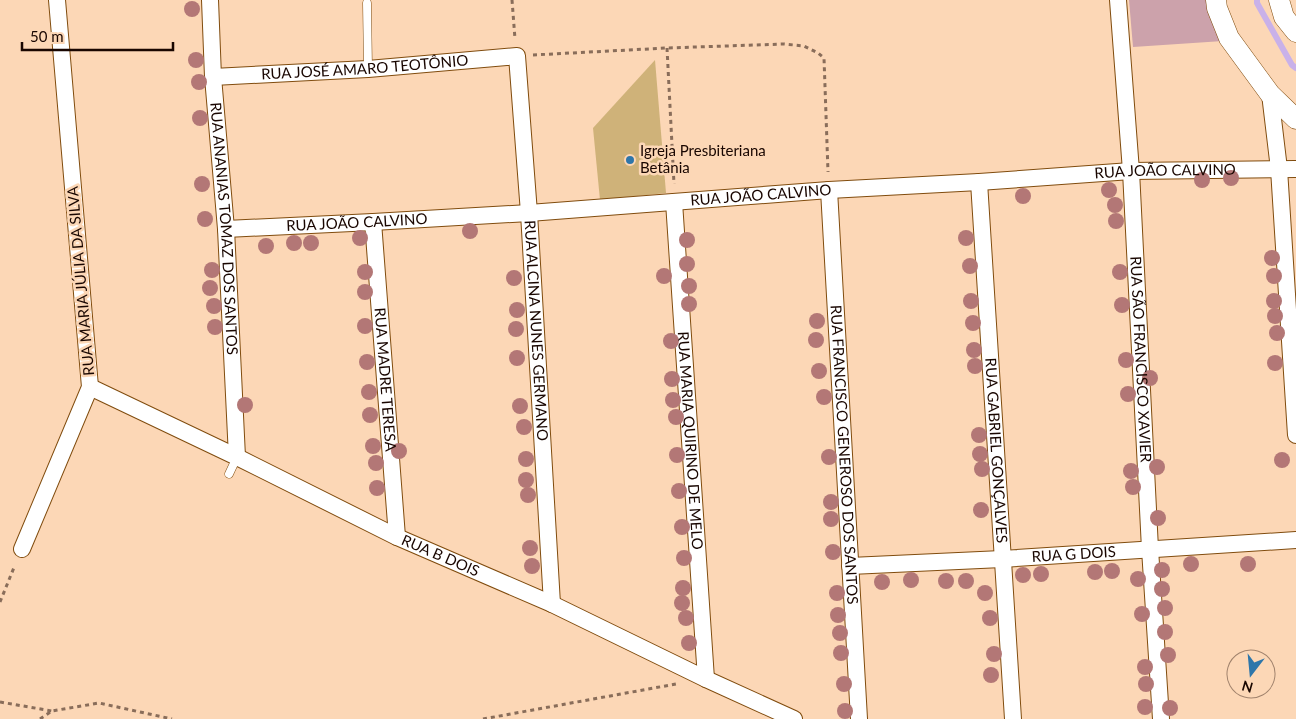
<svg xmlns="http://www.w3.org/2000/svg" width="1296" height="719" viewBox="0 0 1296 719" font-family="Lato,sans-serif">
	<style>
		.green { fill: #cca2ab }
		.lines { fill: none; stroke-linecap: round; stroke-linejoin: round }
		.stream { stroke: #c9b1e9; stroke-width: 6 }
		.building { fill: #cfb279 }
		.service-casing { stroke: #804c0e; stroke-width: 9 }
		.minor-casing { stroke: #804c0e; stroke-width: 18 }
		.tertiary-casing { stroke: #804c0e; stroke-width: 21 }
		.path { stroke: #896d5a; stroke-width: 3; stroke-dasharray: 4 4; stroke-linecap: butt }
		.service { stroke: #fff; stroke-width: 8 }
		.minor { stroke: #fff; stroke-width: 16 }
		.tertiary { stroke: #fff; stroke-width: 20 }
		.tree { fill: #b37776 }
		.poi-dot { fill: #2e76aa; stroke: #fcd7b6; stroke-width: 2 }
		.labels { text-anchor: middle; stroke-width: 5; stroke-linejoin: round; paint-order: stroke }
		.street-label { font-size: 15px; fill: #190600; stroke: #fcd7b6 }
		.poi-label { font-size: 15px; fill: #190600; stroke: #fcd7b6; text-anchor: start }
	</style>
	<rect width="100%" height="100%" fill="#fcd7b6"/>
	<path class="green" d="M1129,0H1208L1223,41L1133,47Z"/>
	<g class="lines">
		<path class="stream" d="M1257,0V3L1292,65L1296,68"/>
	</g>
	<path class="building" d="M655,60L666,193L600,200L593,128Z"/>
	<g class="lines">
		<defs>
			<path id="service" d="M367,3L368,69
				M229,474L237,457"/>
			<g id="minor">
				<path id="s1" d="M210,0L213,77L226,229L237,457"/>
				<path id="s2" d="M1118,0L1131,171L1150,549L1161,719"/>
				<path id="s3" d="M213,77L368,69L517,56L529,213L552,604"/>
				<path d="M1270,94L1279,169L1296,435"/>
				<path id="s4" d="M979,182L1013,719"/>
				<path id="s5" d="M829,190L859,719"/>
				<path id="s6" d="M674,202L706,679"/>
				<path id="s7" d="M373,222L397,537"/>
				<path id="s8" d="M226,229L373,222L529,213L829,190L979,182L1131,171L1296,169"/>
				<path id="s9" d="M90,387L237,457L397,537L552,604L706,679L794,719"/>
				<path d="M22,549L90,387L57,0"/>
				<path id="s10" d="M850,566L1002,559L1296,540"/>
			</g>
			<path id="tertiary" d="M1216,0L1217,8L1229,38L1270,94L1296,119
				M1279,0L1284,17L1296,32"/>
		</defs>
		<use href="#service" class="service-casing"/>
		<use href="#minor" class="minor-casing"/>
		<use href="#tertiary" class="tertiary-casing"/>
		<path class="path" d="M512,0L515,39
			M667,48L674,184
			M533,55L667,48L784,44L804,46L818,53L824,58L828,172
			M0,602L15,565
			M0,702L52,711
			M40,719L52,711L99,703L172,719
			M483,719L676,684"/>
		<use href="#service" class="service"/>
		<use href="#minor" class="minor"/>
		<use href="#tertiary" class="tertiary"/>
	</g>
	<g class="tree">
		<circle cx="192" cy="9" r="8"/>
		<circle cx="196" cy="60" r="8"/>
		<circle cx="199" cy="82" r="8"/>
		<circle cx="200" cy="118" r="8"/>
		<circle cx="1231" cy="178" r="8"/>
		<circle cx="1202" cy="180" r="8"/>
		<circle cx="202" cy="184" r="8"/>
		<circle cx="1109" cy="190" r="8"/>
		<circle cx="1023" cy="196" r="8"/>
		<circle cx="1115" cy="205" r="8"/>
		<circle cx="205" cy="219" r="8"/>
		<circle cx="1116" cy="221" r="8"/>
		<circle cx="470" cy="231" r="8"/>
		<circle cx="360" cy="238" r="8"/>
		<circle cx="966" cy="238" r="8"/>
		<circle cx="687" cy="240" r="8"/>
		<circle cx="294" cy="243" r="8"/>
		<circle cx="311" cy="243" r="8"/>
		<circle cx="266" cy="246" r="8"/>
		<circle cx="1272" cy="258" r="8"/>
		<circle cx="687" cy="264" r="8"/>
		<circle cx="970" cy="266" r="8"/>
		<circle cx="212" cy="270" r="8"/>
		<circle cx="365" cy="272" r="8"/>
		<circle cx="1120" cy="272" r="8"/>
		<circle cx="664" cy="276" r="8"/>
		<circle cx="1274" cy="276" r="8"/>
		<circle cx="514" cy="278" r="8"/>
		<circle cx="689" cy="286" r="8"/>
		<circle cx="210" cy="288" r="8"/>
		<circle cx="365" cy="292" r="8"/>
		<circle cx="971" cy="301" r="8"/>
		<circle cx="1274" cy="301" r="8"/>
		<circle cx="689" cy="304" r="8"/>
		<circle cx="1122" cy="305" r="8"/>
		<circle cx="214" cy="306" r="8"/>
		<circle cx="517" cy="310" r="8"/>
		<circle cx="1275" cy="316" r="8"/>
		<circle cx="817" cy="321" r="8"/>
		<circle cx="973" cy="323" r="8"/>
		<circle cx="365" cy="326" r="8"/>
		<circle cx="215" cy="327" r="8"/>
		<circle cx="516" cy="329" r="8"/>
		<circle cx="1277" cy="333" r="8"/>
		<circle cx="816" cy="340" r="8"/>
		<circle cx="671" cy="341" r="8"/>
		<circle cx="974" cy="350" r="8"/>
		<circle cx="517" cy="358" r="8"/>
		<circle cx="1126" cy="360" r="8"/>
		<circle cx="367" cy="362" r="8"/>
		<circle cx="1275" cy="363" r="8"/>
		<circle cx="975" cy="366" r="8"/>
		<circle cx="819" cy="371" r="8"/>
		<circle cx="1150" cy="378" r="8"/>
		<circle cx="672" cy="379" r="8"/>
		<circle cx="369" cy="392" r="8"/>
		<circle cx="1128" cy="394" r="8"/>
		<circle cx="824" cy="397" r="8"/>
		<circle cx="673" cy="400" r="8"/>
		<circle cx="245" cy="405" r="8"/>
		<circle cx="520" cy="406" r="8"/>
		<circle cx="370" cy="415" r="8"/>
		<circle cx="676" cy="417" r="8"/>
		<circle cx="524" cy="427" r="8"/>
		<circle cx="979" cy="435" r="8"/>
		<circle cx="373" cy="446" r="8"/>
		<circle cx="399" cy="451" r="8"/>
		<circle cx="980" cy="454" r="8"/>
		<circle cx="677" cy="455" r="8"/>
		<circle cx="829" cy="457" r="8"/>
		<circle cx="526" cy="459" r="8"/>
		<circle cx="1282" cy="460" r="8"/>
		<circle cx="376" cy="463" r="8"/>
		<circle cx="1157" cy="467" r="8"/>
		<circle cx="982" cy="469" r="8"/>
		<circle cx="1131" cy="471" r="8"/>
		<circle cx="526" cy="480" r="8"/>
		<circle cx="1133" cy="487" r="8"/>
		<circle cx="377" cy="488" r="8"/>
		<circle cx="679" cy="491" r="8"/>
		<circle cx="528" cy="495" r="8"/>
		<circle cx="831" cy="502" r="8"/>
		<circle cx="981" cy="510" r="8"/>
		<circle cx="1158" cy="518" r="8"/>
		<circle cx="831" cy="519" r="8"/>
		<circle cx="682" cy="527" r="8"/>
		<circle cx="530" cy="548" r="8"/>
		<circle cx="833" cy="552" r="8"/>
		<circle cx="684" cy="558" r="8"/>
		<circle cx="1191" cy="564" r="8"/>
		<circle cx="1248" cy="564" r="8"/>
		<circle cx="532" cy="566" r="8"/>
		<circle cx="1162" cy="570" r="8"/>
		<circle cx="1112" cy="571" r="8"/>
		<circle cx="1095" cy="572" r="8"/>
		<circle cx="1041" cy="574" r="8"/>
		<circle cx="1023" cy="575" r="8"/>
		<circle cx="1138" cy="579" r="8"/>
		<circle cx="911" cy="580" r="8"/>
		<circle cx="946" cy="581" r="8"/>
		<circle cx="966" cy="581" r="8"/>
		<circle cx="882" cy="582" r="8"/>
		<circle cx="683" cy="588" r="8"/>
		<circle cx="1162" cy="589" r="8"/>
		<circle cx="837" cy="593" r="8"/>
		<circle cx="985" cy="593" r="8"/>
		<circle cx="682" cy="603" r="8"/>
		<circle cx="1165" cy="608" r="8"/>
		<circle cx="1142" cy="614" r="8"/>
		<circle cx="838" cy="615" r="8"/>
		<circle cx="686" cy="618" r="8"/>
		<circle cx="990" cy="618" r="8"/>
		<circle cx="1165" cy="632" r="8"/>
		<circle cx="840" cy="633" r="8"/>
		<circle cx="689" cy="643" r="8"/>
		<circle cx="841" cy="653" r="8"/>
		<circle cx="994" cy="654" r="8"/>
		<circle cx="1168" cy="655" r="8"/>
		<circle cx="1145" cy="667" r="8"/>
		<circle cx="991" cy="675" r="8"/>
		<circle cx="844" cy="684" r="8"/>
		<circle cx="1146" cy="684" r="8"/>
		<circle cx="1145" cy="707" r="8"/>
		<circle cx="1170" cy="708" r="8"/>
		<circle cx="845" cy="711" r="8"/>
	</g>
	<circle class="poi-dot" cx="630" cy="160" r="5"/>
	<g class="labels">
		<g class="street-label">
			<text dy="5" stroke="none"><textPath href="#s3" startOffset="152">RUA JOSÉ AMARO TEOTÔNIO</textPath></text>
			<text dy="5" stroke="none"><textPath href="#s8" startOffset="941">RUA JOÃO CALVINO</textPath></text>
			<text dy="5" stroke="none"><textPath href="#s8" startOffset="536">RUA JOÃO CALVINO</textPath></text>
			<text dy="5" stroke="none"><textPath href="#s8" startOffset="131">RUA JOÃO CALVINO</textPath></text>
			<text dy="5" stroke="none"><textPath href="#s1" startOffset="229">RUA ANANIAS TOMAZ DOS SANTOS</textPath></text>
			<text transform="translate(81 281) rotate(-95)" y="5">RUA MARIA JÚLIA DA SILVA</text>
			<text dy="5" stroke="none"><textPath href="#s3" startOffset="580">RUA ALCINA NUNES GERMANO</textPath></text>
			<text dy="5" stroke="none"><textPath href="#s2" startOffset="360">RUA SÃO FRANCISCO XAVIER</textPath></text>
			<text dy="5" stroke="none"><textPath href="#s7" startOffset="158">RUA MADRE TERESA</textPath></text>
			<text dy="5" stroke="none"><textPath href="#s6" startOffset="239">RUA MARIA QUIRINO DE MELO</textPath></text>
			<text dy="5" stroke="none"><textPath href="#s4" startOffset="269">RUA GABRIEL GONÇALVES</textPath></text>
			<text dy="5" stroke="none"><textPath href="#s5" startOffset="265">RUA FRANCISCO GENEROSO DOS SANTOS</textPath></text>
			<text dy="5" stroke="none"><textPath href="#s10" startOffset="224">RUA G DOIS</textPath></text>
			<text dy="5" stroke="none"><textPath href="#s9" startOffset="389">RUA B DOIS</textPath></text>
		</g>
		<g class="poi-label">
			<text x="640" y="156">Igreja Presbiteriana<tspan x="640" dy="17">Betânia</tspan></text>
		</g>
	</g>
	<g transform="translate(1251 674) rotate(196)"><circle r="24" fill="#fcd7b6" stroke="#a1836d"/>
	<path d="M0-4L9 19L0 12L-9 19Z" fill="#2e76aa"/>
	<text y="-8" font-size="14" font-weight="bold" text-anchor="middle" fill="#190600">N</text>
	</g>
	<path d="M22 42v8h151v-8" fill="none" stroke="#190600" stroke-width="2.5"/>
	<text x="30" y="42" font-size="15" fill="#190600" stroke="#fcd7b6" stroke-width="4" paint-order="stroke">50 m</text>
</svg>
